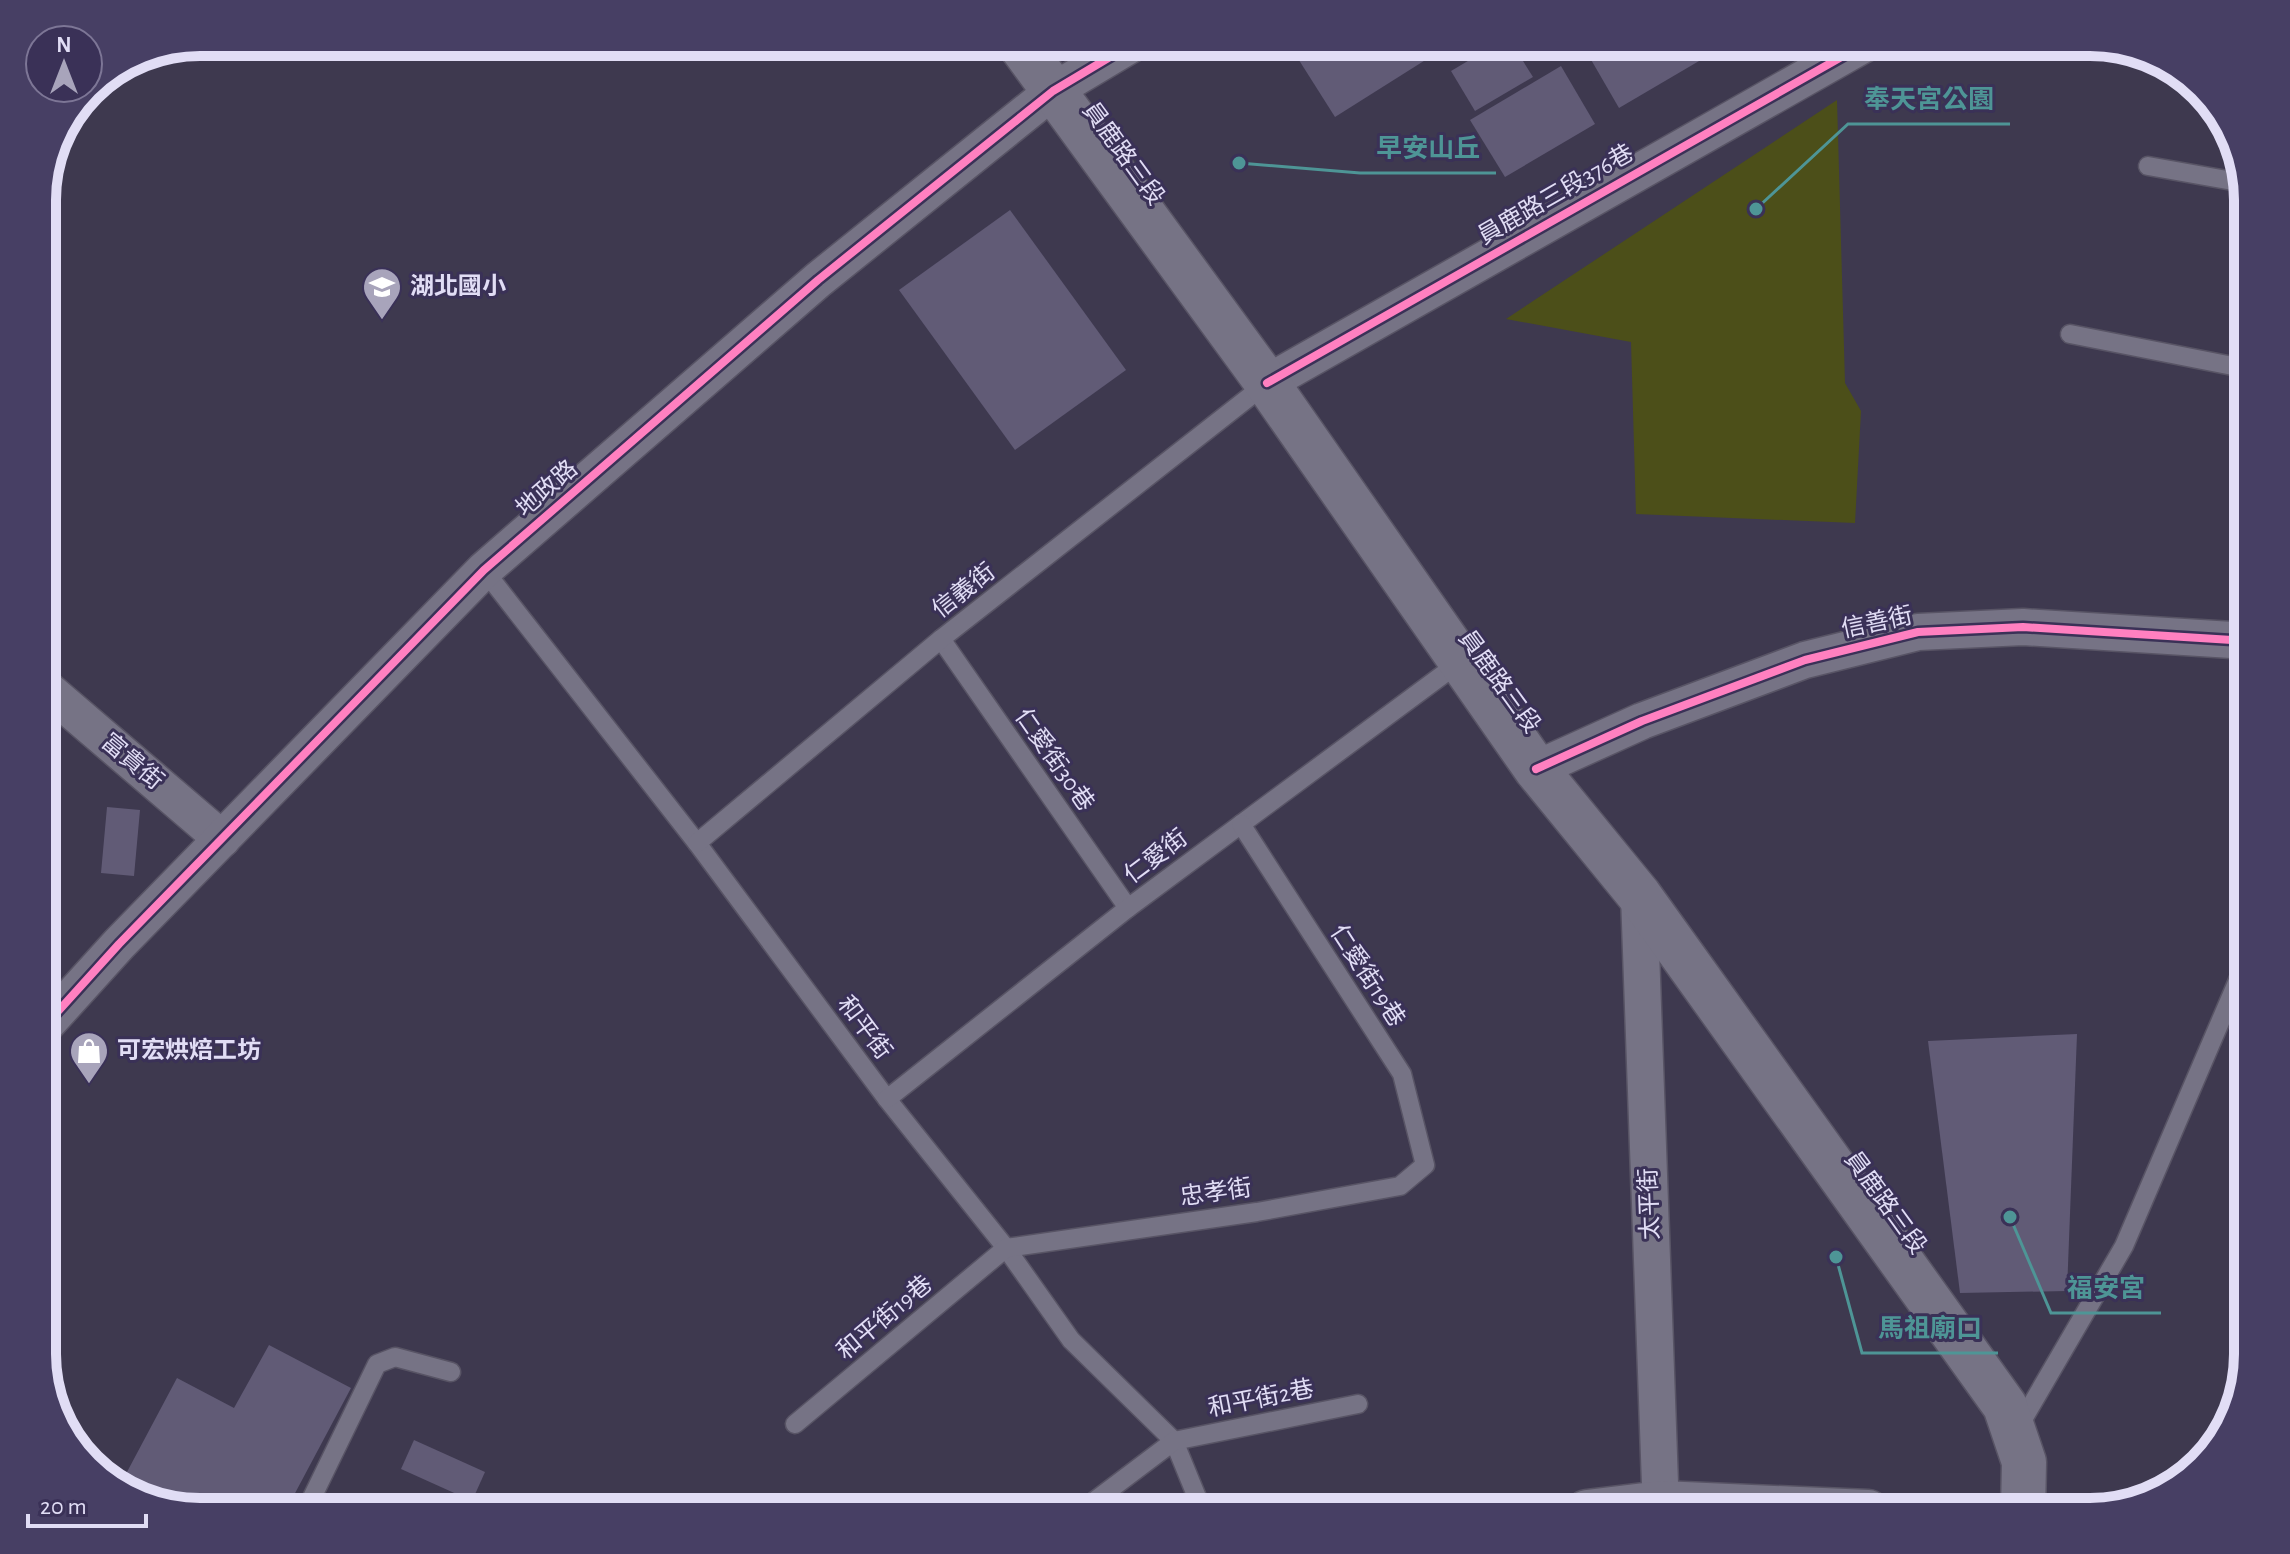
<svg xmlns="http://www.w3.org/2000/svg" width="2290" height="1554" font-family="'Alegreya Sans','Noto Sans TC',sans-serif">
<rect width="100%" height="100%" fill="#3e394f"/>
<path fill="#4c4f19" d="M1837 100 1845 383 1861 411 1855 523 1636 514 1631 342 1506 319Z"/>
<g fill="#615b76">
<path d="M1319 42H1416L1427 59 1335 117 1297 57Z"/>
<path d="M1500 42H1511L1533 77 1475 111 1451 71Z"/>
<path d="M1601 42H1704L1711 54 1619 108 1586 51Z"/>
<path d="M1561 66 1595 124 1505 177 1470 120Z"/>
<path d="M1010 210 1126 370 1015 450 899 290Z"/>
<path d="M107 807 140 810 134 876 101 873Z"/>
<path d="M2077 1034 2067 1291 1960 1293 1928 1041Z"/>
<path d="M269 1345 351 1388 285 1512H200L119 1487 177 1378 234 1408Z"/>
<path d="M414 1440 485 1472 472 1501 401 1469Z"/>
</g>
<g fill="none" stroke-linecap="round" stroke-linejoin="round">
<defs>
<g id="lane">
<path d="M2148 166 2244 183"/>
<path d="M2070 334 2248 369"/>
<path d="M484 570 697 843 887 1099 1006 1248 1071 1340 1174 1441 1203 1512"/>
<path d="M941 639 1128 908"/>
<path d="M697 843 941 639 1267 383"/>
<path d="M887 1099 1128 908 1460 662"/>
<path d="M795 1424 1006 1248 1257 1212 1400 1186 1425 1165 1402 1074 1241 824"/>
<path d="M2018 1428 2124 1246 2248 957"/>
<path d="M305 1512 377 1364 395 1357 451 1372"/>
<path d="M1080 1512 1174 1441 1358 1404"/>
</g>
<g id="street">
<path d="M1267 383 1866 43"/>
<path d="M42 685 222 839"/>
<path d="M1536 769 1642 721 1805 660 1918 632 2023 627 2248 641"/>
<path d="M1639 895 1661 1512"/>
<path d="M42 1029 119 944 484 570 818 280 1053 91 1135 42"/>
</g>
<g id="secondary">
<path d="M1018 42 1267 383 1536 769 1639 895 2005 1406 2024 1462 2023 1512"/>
<path d="M1587 1512 1661 1503 1868 1512"/>
</g>
</defs>
<use href="#lane" stroke="#585465" stroke-width="21"/>
<use href="#street" stroke="#585465" stroke-width="39"/>
<use href="#secondary" stroke="#585465" stroke-width="47"/>
<use href="#lane" stroke="#767385" stroke-width="18"/>
<use href="#street" stroke="#767385" stroke-width="36"/>
<use href="#secondary" stroke="#767385" stroke-width="44"/>
<defs>
<g id="cycleway">
<path d="M1267 383 1866 43"/>
<path d="M1536 769 1642 721 1805 660 1918 632 2023 627 2248 641"/>
<path d="M42 1029 119 944 484 570 818 280 1053 91 1135 42"/>
</g>
</defs>
<use href="#cycleway" stroke="#3a3157" stroke-width="13"/>
<use href="#cycleway" stroke="#ff80c0" stroke-width="8"/>
</g>
<defs>
<symbol id="school-pin" viewBox="-11 -11 22 30"><path d="M0 17L-7.5 6A9.5 9.5 0 1 1 7.5 6Z" fill="#a8a4bb" stroke="#3a3157"/><path d="M0-5L7-2L0 1L-7-2ZM-4 1L0 2.5L4 1V4Q0 6-4 4Z" fill="#fff"/></symbol>
<symbol id="shop-pin" viewBox="-11 -11 22 30"><path d="M0 17L-7.5 6A9.5 9.5 0 1 1 7.5 6Z" fill="#a8a4bb" stroke="#3a3157"/><path d="M-5-2.5h2.3a2.7 3.5 0 0 1 5.4 0H5L5.5 6h-11ZM-1.5-2.5h3a1.5 2.3 0 0 0-3 0Z" fill="#fff"/></symbol>
</defs>
<g fill-rule="evenodd">
<use href="#school-pin" x="360" y="265" width="44" height="60"/>
<use href="#shop-pin" x="67" y="1029" width="44" height="60"/>
</g>
<g text-anchor="middle" dominant-baseline="central" stroke-width="6" stroke-linejoin="round" paint-order="stroke">
<g font-size="24" fill="#e1ddf5" stroke="#3a3157">
<text transform="translate(1123 154) rotate(54)">員鹿路三段</text>
<text transform="translate(1556 195) rotate(-30)">員鹿路三段376巷</text>
<text transform="translate(547 489) rotate(-41)">地政路</text>
<text transform="translate(964 591) rotate(-38)">信義街</text>
<text transform="translate(1877 623) rotate(-12)">信善街</text>
<text transform="translate(1499 682) rotate(54)">員鹿路三段</text>
<text transform="translate(1054 760) rotate(55)">仁愛街30巷</text>
<text transform="translate(132 762) rotate(40)">富貴街</text>
<text transform="translate(1156 857) rotate(-37)">仁愛街</text>
<text transform="translate(1367 976) rotate(57)">仁愛街19巷</text>
<text transform="translate(864 1028) rotate(53)">和平街</text>
<text transform="translate(1216 1193) rotate(-8)">忠孝街</text>
<text transform="translate(1885 1203) rotate(54)">員鹿路三段</text>
<text transform="translate(1650 1204) rotate(-92)">太平街</text>
<text transform="translate(885 1318) rotate(-40)">和平街19巷</text>
<text transform="translate(1261 1399) rotate(-11)">和平街2巷</text>
</g>
<g font-size="24" font-weight="bold" fill="#e1ddf5" stroke="#3a3157" text-anchor="start">
<text x="410" y="287">湖北國小</text>
<text x="117" y="1051">可宏烘焙工坊</text>
</g>
</g>
<path d="M0 0H2290V1554H0ZM200 56H2090A144 144 0 0 1 2234 200V1354A144 144 0 0 1 2090 1498H200A144 144 0 0 1 56 1354V200A144 144 0 0 1 200 56Z" fill="#473f64" fill-rule="evenodd"/>
<path fill="none" stroke="#e1ddf5" stroke-width="10" d="M200 56H2090A144 144 0 0 1 2234 200V1354A144 144 0 0 1 2090 1498H200A144 144 0 0 1 56 1354V200A144 144 0 0 1 200 56Z"/>
<path fill="none" stroke="#4e9596" stroke-width="3" d="M1756 209L1848 124H2010M1239 163L1360 173H1496M2010 1217L2051 1313H2161M1836 1257L1862 1353H1998"/>
<g fill="#4e9596" stroke="#3a3157" stroke-width="3">
<circle cx="1756" cy="209" r="8"/>
<circle cx="1239" cy="163" r="8"/>
<circle cx="2010" cy="1217" r="8"/>
<circle cx="1836" cy="1257" r="8"/>
</g>
<g font-size="26" text-anchor="middle" font-weight="bold" fill="#4e9596" stroke="#3a3157" stroke-width="6" stroke-linejoin="round" paint-order="stroke">
<text x="1929" y="108">奉天宮公園</text>
<text x="1428" y="157">早安山丘</text>
<text x="2106" y="1297">福安宮</text>
<text x="1930" y="1337">馬祖廟口</text>
</g>
<g transform="translate(64 64)"><circle r="38" fill="#3a3157" stroke="#7d7696" stroke-width="2"/>
<path d="M0-6L14 30L0 20L-14 30Z" fill="#a8a4bb"/>
<text y="-12" font-size="22" font-weight="bold" text-anchor="middle" fill="#e1ddf5">N</text>
</g>
<path d="M28 1514v12h118v-12" fill="none" stroke="#e1ddf5" stroke-width="4"/>
<text x="40" y="1514" font-size="24" fill="#e1ddf5" stroke="#3a3157" stroke-width="6" paint-order="stroke">20 m</text>
</svg>
